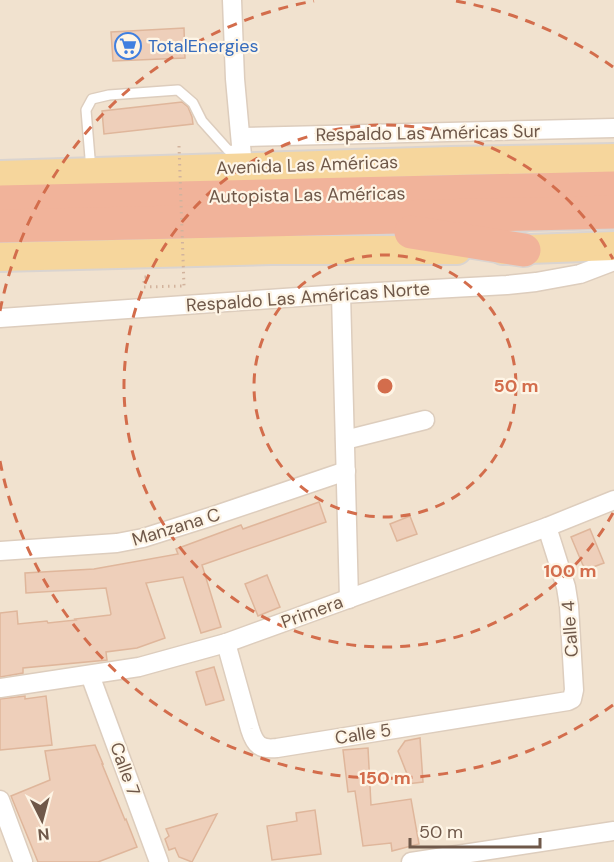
<svg xmlns="http://www.w3.org/2000/svg" width="614" height="862" font-family="'DM Sans',sans-serif">
<rect width="100%" height="100%" fill="#faf1e0"/>
<rect fill="#f1e2cf" x="0" y="0" width="614" height="862"/>
<g fill="#eecfba" stroke="#dfb69b" stroke-width="1.5">
<path d="M184 28 185 58 113 61 111 32Z"/>
<path d="M182 102 188 107 192 117 193 124 104 134 102 111Z"/>
<path d="M319 502 326 522 202 565 221 627 201 633 183 577 146 583 165 638 137 648 106 652 107 660 23 668V673L0 677V613L17 611 18 624 47 621 48 623 76 620 75 619 110 615 111 614 106 588 26 593 25 573 94 569 178 554 176 549 241 525 243 529Z"/>
<path d="M410 516 417 534 397 541 390 524Z"/>
<path d="M590 529 604 563 585 570 571 537Z"/>
<path d="M267 575 280 607 258 616 245 584Z"/>
<path d="M214 667 224 700 206 705 196 672Z"/>
<path d="M25 696V699L46 696 52 745 0 750V699Z"/>
<path d="M420 738 423 782 407 784V774L398 751 405 741Z"/>
<path d="M95 745 103 764H102L125 820 126 819 137 847 98 862H38L11 796 50 780 45 751Z"/>
<path d="M368 748 371 805 411 799 419 844 392 851 391 843 363 846 355 791 348 792 343 750Z"/>
<path d="M315 810 321 854 272 860 267 826 297 821 296 813Z"/>
<path d="M217 814 192 862 179 857 175 848 169 850 165 839 169 836 166 829Z"/>
</g>
<g fill="none" stroke-linecap="round" stroke-linejoin="round">
<defs>
<path id="lane" d="M91 170 86 110 92 99 109 95 178 90 193 103 202 121 228 150 242 151"/>
<g id="street">
<path d="M232 0 235 79 243 167"/>
<path d="M241 137 614 128"/>
<path d="M341 294 349 599"/>
<path d="M0 318 341 294 507 285 536 282 580 274 614 261"/>
<path d="M345 440 425 420"/>
<path d="M0 551 117 543 143 538 213 516 346 471"/>
<path d="M226 643 250 729C255 745 260 750 277 748L568 701 572 699 574 690 569 606 566 587 547 527"/>
<path d="M90 675 159 862"/>
<path d="M0 688 139 667 226 643 547 527 614 500"/>
<path d="M0 800 23 862"/>
<path d="M411 862 614 831"/>
</g>
<g id="primary">
<path d="M0 175 451 161 614 158"/>
<path d="M503 250 614 246"/>
<path d="M0 257 271 250H457"/>
</g>
<g id="highway">
<path d="M0 202 614 188"/>
<path d="M0 226 614 212"/>
<path d="M411 232 524 250"/>
</g>
</defs>
<use href="#lane" stroke="#ddcdbd" stroke-width="12"/>
<use href="#street" stroke="#ddcdbd" stroke-width="21"/>
<use href="#primary" stroke="#dad4d0" stroke-width="32"/>
<use href="#highway" stroke="#dad4d0" stroke-width="36"/>
<path stroke="#d2b39d" stroke-width="3" stroke-dasharray="1.5 4.5" stroke-linecap="butt" d="M146 277H144V287L182 286"/>
<use href="#lane" stroke="#fff" stroke-width="9"/>
<use href="#street" stroke="#fff" stroke-width="18"/>
<use href="#primary" stroke="#f6d69c" stroke-width="28"/>
<use href="#highway" stroke="#f1b39a" stroke-width="33"/>
<path stroke="#d2b39d" stroke-width="3" stroke-dasharray="1.5 4.5" stroke-linecap="butt" d="M179 146 184 286"/>
</g>
<g fill="none" stroke="#d36d4c" stroke-width="3" stroke-dasharray="10 8">
<circle cx="385" cy="386" r="131"/>
<path d="M613 513A261 261 0 1 1 613 259"/>
<path d="M613 705A392 392 0 0 1 0 461M0 311A392 392 0 0 1 314 1M456 1A392 392 0 0 1 613 67"/>
</g>
<defs>
<symbol id="supermarket-ring" viewBox="-11 -11 22 22"><circle r="9.5" fill="#fef5e6" stroke="#3f7fe0" stroke-width="1.5"/><path d="M-6-5.5h2.5l.6 2H6L4.5 2H-2.5L-4.4-4H-6ZM-1.5 3.2a1.3 1.3 0 1 0 .1 0ZM3 3.2a1.3 1.3 0 1 0 .1 0Z" fill="#3f7fe0"/></symbol>
</defs>
<g fill-rule="evenodd">
<use href="#supermarket-ring" x="113" y="31" width="30" height="30"/>
</g>
<g text-anchor="middle" dominant-baseline="central" stroke-width="4.5" stroke-linejoin="round" paint-order="stroke">
<g font-size="18" fill="#366cbe" stroke="#fef5e6" text-anchor="start">
<text x="148" y="46">TotalEnergies</text>
</g>
<g font-size="18" fill="#6f5849" stroke="#fef5e6">
<text transform="translate(428 133) rotate(-1)">Respaldo Las Américas Sur</text>
<text transform="translate(307 165) rotate(-2)">Avenida Las Américas</text>
<text transform="translate(307 195) rotate(-1)">Autopista Las Américas</text>
<text transform="translate(308 297) rotate(-4)">Respaldo Las Américas Norte</text>
<text transform="translate(176 527) rotate(-17)">Manzana C</text>
<text transform="translate(312 612) rotate(-20)">Primera</text>
<text transform="translate(570 629) rotate(-94)">Calle 4</text>
<text transform="translate(363 734) rotate(-9)">Calle 5</text>
<text transform="translate(125 769) rotate(70)">Calle 7</text>
</g>
</g>
<circle cx="385" cy="386" r="9" fill="#d36d4c" stroke="#fef5e6" stroke-width="3"/>
<g font-size="18" text-anchor="middle" font-weight="bold" fill="#d36d4c" stroke="#fef5e6" stroke-width="4.5" stroke-linejoin="round" paint-order="stroke">
<text x="516" y="392">50 m</text>
<text x="570" y="577">100 m</text>
<text x="385" y="784">150 m</text>
</g>
<g transform="translate(42 820) rotate(174)" stroke="#fef5e6" stroke-width="4.5" paint-order="stroke">
<path d="M0-4.5L10 22L0 15L-10 22Z" fill="#6f5849"/>
<text y="-9" font-size="16" font-weight="bold" text-anchor="middle" fill="#6f5849">N</text>
</g>
<path d="M410 838v9h130v-9" fill="none" stroke="#6f5849" stroke-width="3"/>
<text x="419" y="838" font-size="18" fill="#6f5849" stroke="#fef5e6" stroke-width="4.5" paint-order="stroke">50 m</text>
</svg>
